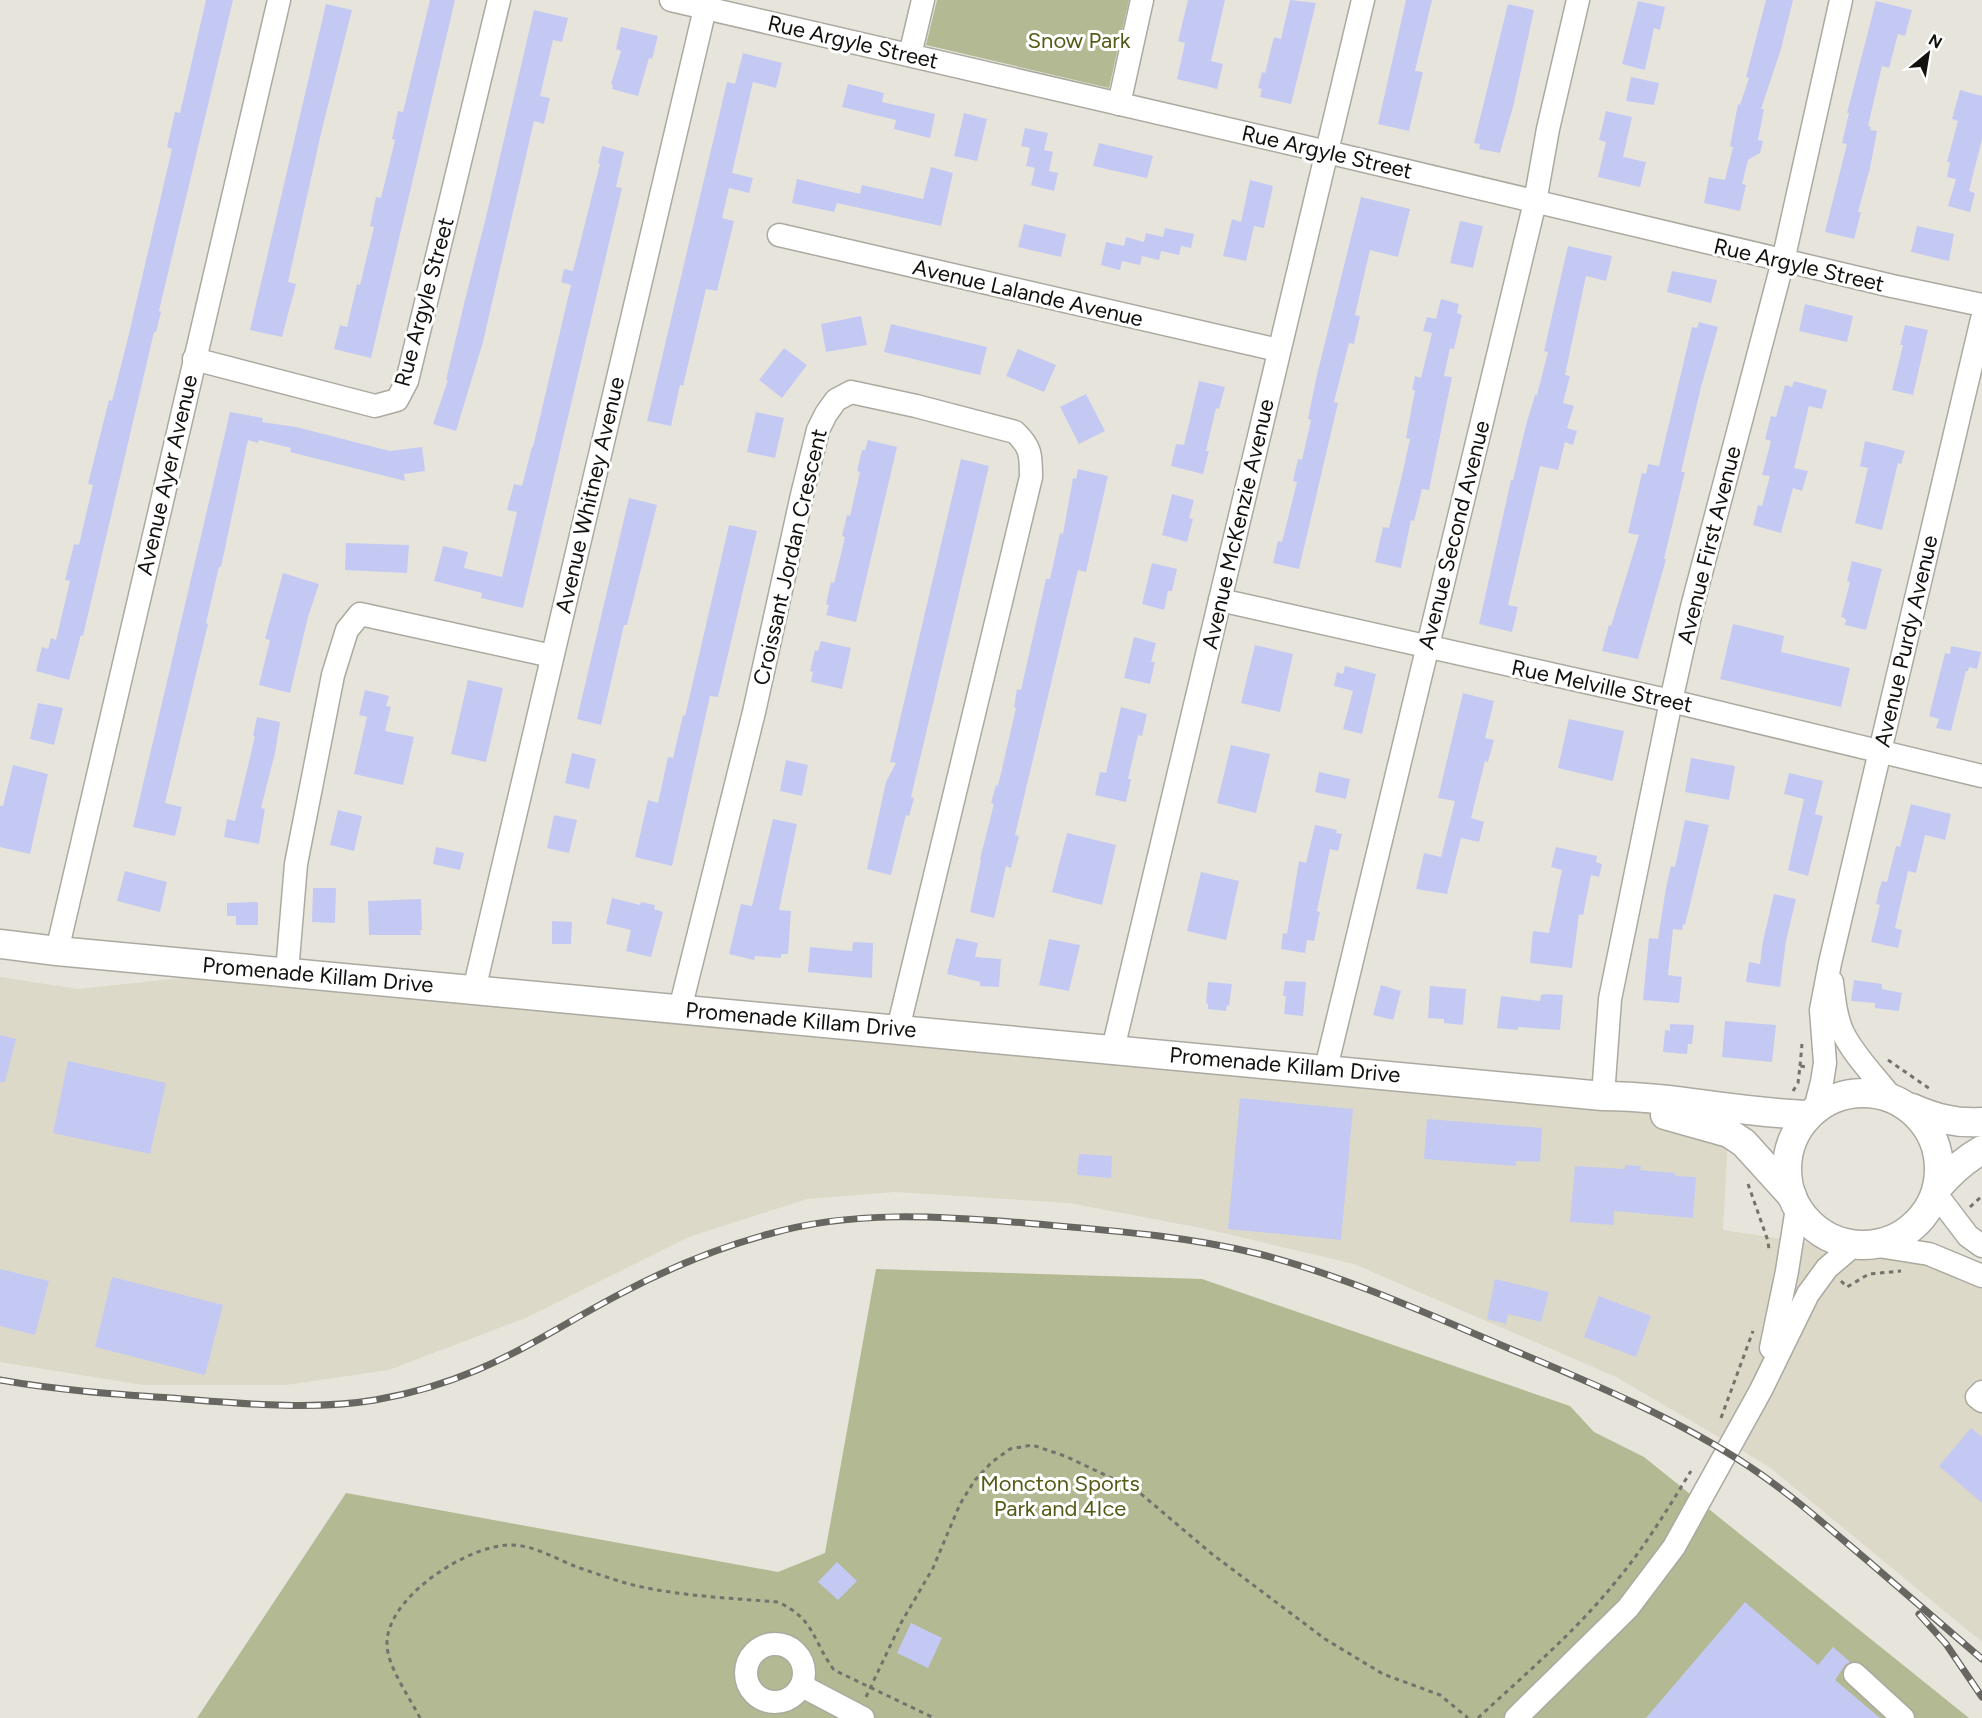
<svg xmlns="http://www.w3.org/2000/svg" width="1982" height="1718" font-family="Figtree,sans-serif">
<rect width="100%" height="100%" fill="#e7e5db"/>
<path fill="#ddd9c8" d="M274 968 1730 1103 1723 1230 1924 1260 1982 1274V1642L1768 1466 1616 1377 1354 1264 1206 1229 1069 1203 895 1192 807 1199 689 1237 528 1317 389 1370 286 1385H143L0 1362V977L78 989Z"/>
<g fill="#b3b992">
<path d="M937 0H1129L1109 88 926 45Z"/>
<path d="M876 1269 1202 1279 1570 1406 1594 1432 1644 1457 1969 1718H197L346 1493 778 1572 825 1553Z"/>
</g>
<g fill="#c4c9f3">
<path d="M206 0H233L159 311 161 312 156 332H154L83 636 81 635 69 680 36 671 42 647 48 649 51 638 56 640 70 581 65 580 74 544 79 545 93 485 88 484 109 400 112 401 127 342 172 149 167 147 175 112 180 113Z"/>
<path d="M430 0H455L371 358 334 349 340 325 347 327 357 284 360 285 374 227 370 226 376 197 381 198 395 140 392 139 398 111 403 112Z"/>
<path d="M1188 0H1225L1211 61 1223 64 1217 89 1177 79 1185 43 1178 41Z"/>
<path d="M1290 0 1316 3 1291 104 1260 97 1262 89 1258 88 1262 72 1265 73 1274 37 1281 39Z"/>
<path d="M1406 0H1432L1415 71 1423 72 1409 131 1378 124Z"/>
<path d="M1766 0H1793L1781 49 1761 109H1764L1758 140 1763 141 1760 153 1748 160 1742 184 1746 185 1740 211 1704 203 1709 177 1725 180 1733 147 1730 146 1738 104 1740 105 1749 78 1746 77Z"/>
<path d="M1638 1 1665 7 1660 30 1654 28 1645 70 1622 64Z"/>
<path d="M1876 1 1912 10 1905 36 1898 34 1889 68 1882 66 1868 126 1871 127 1870 130 1877 131 1870 168 1858 212H1861L1854 239 1825 232 1847 144 1842 143 1849 113H1847Z"/>
<path d="M326 4 352 10 322 129 288 282 296 284 282 337 250 330Z"/>
<path d="M1508 4 1534 10 1514 103 1500 153 1479 149 1480 144 1474 143Z"/>
<path d="M534 10 568 18 562 42 553 40 540 96 550 98 544 124 534 121 483 342 456 431 433 424 448 380H446L464 304 486 217Z"/>
<path d="M621 27 658 36 652 59 649 58 638 96 612 89 613 85 611 84 621 51 616 49Z"/>
<path d="M743 53 782 63 776 88 753 82 732 173 753 178 749 193 729 188 722 218 734 221 717 291 706 289 683 386 680 385 671 426 647 421 727 82 735 84Z"/>
<path d="M1631 77 1659 83 1654 105 1626 101Z"/>
<path d="M848 84 884 93 882 102 935 114 930 138 894 129 896 120 842 107Z"/>
<path d="M1960 90 1982 96V139L1969 191 1975 193 1970 212 1948 206 1956 179 1947 177 1950 162H1947L1958 121 1952 119Z"/>
<path d="M1606 111 1632 117 1623 157 1646 162 1640 187 1598 177 1606 142 1599 140Z"/>
<path d="M964 113 987 119 977 161 954 156Z"/>
<path d="M1025 128 1048 133 1044 150 1053 152 1049 171 1058 173 1054 191 1031 185 1035 168 1026 166 1030 148 1021 146Z"/>
<path d="M1099 143 1153 156 1147 178 1093 166Z"/>
<path d="M602 146 624 152 616 187 622 188 523 608 481 598 482 593 434 581 443 546 468 552 464 568 502 577 517 512 507 510 514 484 522 486 532 447H533L571 285 561 282 564 269 573 271 600 164 598 163Z"/>
<path d="M931 167 953 173 941 226 837 203 834 212 792 203 797 179 860 194 862 185 923 199Z"/>
<path d="M1250 180 1273 186 1264 228 1254 226 1246 261 1223 256 1232 219 1241 222Z"/>
<path d="M1361 197 1410 209 1398 257 1370 250 1355 315 1360 316 1354 344 1349 343 1334 402 1338 403 1299 569 1273 563 1278 541 1282 542 1297 482 1293 481 1298 459 1302 460 1311 420 1308 419 1316 379Z"/>
<path d="M1460 221 1483 226 1473 268 1450 263Z"/>
<path d="M1024 224 1066 234 1061 257 1018 247Z"/>
<path d="M1917 226 1954 234 1949 261 1911 252Z"/>
<path d="M1165 228 1194 234 1191 248 1181 246 1179 255 1161 251 1159 260 1142 256 1140 265 1122 261 1120 270 1101 265 1106 242 1124 246 1126 237 1144 242 1146 233 1163 237Z"/>
<path d="M1568 246 1612 256 1606 281 1586 276 1565 375 1570 376 1563 403 1574 406 1567 428 1577 431 1573 445 1565 442 1558 470 1540 466 1508 605 1518 607 1512 632 1479 624 1511 480H1513L1526 425 1535 395H1537L1548 352 1544 351Z"/>
<path d="M1672 271 1717 280 1711 303 1667 292Z"/>
<path d="M1441 299 1459 304 1457 313 1462 315 1454 349 1450 348 1444 376 1452 377 1429 490 1422 489 1414 521 1411 520 1401 568 1375 562 1383 527 1389 528 1403 471 1410 439 1406 438 1415 390H1412L1415 376 1421 378 1432 333 1423 331 1427 317 1436 319Z"/>
<path d="M1805 304 1853 316 1847 342 1799 331Z"/>
<path d="M861 316 867 345 826 352 821 324Z"/>
<path d="M1699 322 1718 327 1701 387 1681 472H1685L1664 559H1666L1638 659 1602 651 1609 625 1611 626 1639 535 1628 533 1642 473 1646 474 1648 464 1659 466 1692 327 1697 328Z"/>
<path d="M891 324 987 347 980 375 884 352Z"/>
<path d="M1905 325 1928 330 1913 395 1892 390 1903 345H1900Z"/>
<path d="M784 348 807 365 782 398 759 380Z"/>
<path d="M1018 349 1056 365 1044 392 1006 376Z"/>
<path d="M1199 381 1225 387 1219 409 1216 408 1206 451H1209L1203 474 1171 466 1176 444 1184 445Z"/>
<path d="M1794 381 1827 390 1822 409 1809 406 1794 468 1808 471 1802 491 1793 488 1781 533 1753 525 1758 505 1762 506 1770 476 1762 475 1771 441 1765 439 1771 416 1776 417 1785 385 1792 387Z"/>
<path d="M1086 394 1105 431 1079 444 1060 407Z"/>
<path d="M230 412 263 418 262 422 296 427 390 451 422 447 425 471 404 474 405 481 290 452 291 448 259 440 258 443 248 440 221 567H219L206 623 208 624 165 803 182 807 175 836 133 827Z"/>
<path d="M756 412 784 418 775 458 747 452Z"/>
<path d="M868 440 897 447 856 622 826 615 829 605 826 604 831 582 834 583 845 537 842 536 847 515 850 516 860 472 857 471 862 450H865Z"/>
<path d="M1865 441 1905 451 1901 464 1898 463 1882 530 1855 523 1868 468 1860 466Z"/>
<path d="M961 459 989 466 911 797 914 798 909 816 906 815 891 875 867 869 886 782 896 763 890 762Z"/>
<path d="M1078 469 1108 476 1086 572 1078 570 1015 835 1019 836 1011 868 1006 866 994 918 970 912 981 860 980 859 994 804 991 803 996 785 998 786 1016 708 1014 707 1017 689 1021 690 1046 579H1050L1060 533 1063 534 1073 478 1076 479Z"/>
<path d="M1172 494 1194 500 1189 518 1193 519 1187 542 1162 535Z"/>
<path d="M629 498 657 505 627 625H624L601 725 577 719Z"/>
<path d="M729 525 757 531 718 697 710 696 672 866 635 857 648 800 658 803 668 757 673 758 683 715 685 716Z"/>
<path d="M346 543 409 545 407 573 345 570Z"/>
<path d="M1852 561 1882 569 1866 630 1845 625 1846 619 1841 617 1850 582 1847 581Z"/>
<path d="M1152 563 1177 569 1172 591H1168L1164 610 1142 604Z"/>
<path d="M283 573 319 584 308 617 290 693 259 685 270 640 265 639Z"/>
<path d="M1733 624 1784 636 1781 652 1850 668 1841 707 1720 679Z"/>
<path d="M1134 637 1156 643 1151 662H1155L1150 684 1124 678Z"/>
<path d="M821 641 851 648 842 689 811 682 813 672 810 671 815 650 818 651Z"/>
<path d="M1255 645 1293 654 1280 712 1241 703Z"/>
<path d="M1951 646 1981 652 1977 669 1969 667 1968 671H1966L1951 731 1936 728 1939 719 1929 716 1945 653 1950 654Z"/>
<path d="M1345 666 1376 674 1362 734 1343 729 1353 691 1334 686 1337 672 1343 674Z"/>
<path d="M468 680 503 688 486 762 451 754Z"/>
<path d="M365 690 389 696 386 706 391 707 385 731 414 737 403 785 354 774 367 717 359 715Z"/>
<path d="M1463 693 1494 701 1485 738 1494 740 1488 762 1485 761 1471 818 1484 822 1479 842 1461 838 1447 894 1416 889 1424 853 1441 857 1455 801 1438 798Z"/>
<path d="M38 703 63 708 54 745 30 739Z"/>
<path d="M1121 707 1147 714 1142 736 1138 735 1128 779H1131L1126 802 1095 795 1100 772 1106 773Z"/>
<path d="M257 717 280 722 275 753 261 808 265 809 259 844 224 837 227 819 235 821 255 736H253Z"/>
<path d="M1569 719 1624 731 1613 781 1558 768Z"/>
<path d="M1231 745 1270 754 1256 813 1217 803Z"/>
<path d="M572 753 596 759 589 789 565 783Z"/>
<path d="M1691 758 1735 766 1729 800 1685 792Z"/>
<path d="M786 760 808 765 802 796 780 791Z"/>
<path d="M13 765 48 774 30 854 0 847V806H3Z"/>
<path d="M1319 772 1350 779 1346 799 1315 792Z"/>
<path d="M1789 773 1823 781 1815 814 1823 816 1808 876 1788 870 1804 799 1784 794Z"/>
<path d="M1911 804 1951 814 1945 840 1925 835 1916 873 1908 871 1895 928 1902 930 1898 948 1871 942 1880 905 1876 904 1879 890 1882 881 1887 882 1896 846 1900 847Z"/>
<path d="M338 810 362 816 354 851 330 845Z"/>
<path d="M554 815 577 820 569 853 547 848Z"/>
<path d="M773 819 797 824 779 910 791 911 788 954H781V958L755 956 754 960 729 954 741 904 752 906Z"/>
<path d="M1685 820 1709 825 1685 925 1683 924 1682 930 1673 929 1668 975 1682 977 1679 1003 1643 1000 1649 938 1658 939 1666 888 1671 866 1675 867Z"/>
<path d="M1315 825 1337 830 1336 833 1342 834 1338 851 1330 849 1317 911 1320 912 1314 941 1307 940 1305 953 1281 949 1283 933 1287 934 1299 861 1306 863Z"/>
<path d="M1067 833 1116 845 1102 905 1052 892Z"/>
<path d="M436 847 464 853 460 870 433 864Z"/>
<path d="M1556 847 1597 856 1596 862 1602 864 1599 877 1591 875 1583 915 1579 914 1572 968 1530 963 1533 931 1549 933 1562 870 1551 867Z"/>
<path d="M125 871 167 882 160 912 117 901Z"/>
<path d="M1201 872 1239 881 1226 940 1187 931Z"/>
<path d="M313 888H336L335 923 312 922Z"/>
<path d="M1774 894 1796 899 1786 941 1780 987 1746 982 1749 962 1760 964 1763 941Z"/>
<path d="M612 898 640 905 641 902 655 905 654 909 663 912 651 957 626 951 631 930 606 924Z"/>
<path d="M421 899 422 930H420L421 935H369L368 901Z"/>
<path d="M258 902V925H236V916H227V903Z"/>
<path d="M552 921 572 922 571 944H552Z"/>
<path d="M956 938 978 943 975 957 1001 959 999 987 980 986V982L947 974Z"/>
<path d="M1049 939 1080 945 1069 991 1039 985Z"/>
<path d="M853 942 873 943 872 978 808 972 810 947 852 951Z"/>
<path d="M1854 980 1882 984V989L1902 993 1899 1011 1875 1008V1003L1851 1001Z"/>
<path d="M1285 981 1306 982 1303 1016 1284 1014 1286 996H1283Z"/>
<path d="M1208 982 1232 984 1229 1006 1227 1005 1226 1011 1208 1009V1004L1206 1003Z"/>
<path d="M1381 985 1401 991 1393 1020 1373 1015Z"/>
<path d="M1430 986 1466 989 1463 1025 1444 1023V1019L1428 1018Z"/>
<path d="M1545 994 1563 995 1560 1030 1518 1027V1030L1497 1028 1501 996 1540 1001 1541 995Z"/>
<path d="M1725 1021 1776 1025 1772 1062 1722 1057Z"/>
<path d="M1670 1024 1694 1025 1692 1044H1688L1687 1054 1663 1052 1665 1030 1670 1031Z"/>
<path d="M0 1035 16 1039 5 1082H0Z"/>
<path d="M68 1061 166 1083 150 1154 53 1133Z"/>
<path d="M1240 1098 1353 1109 1341 1240 1228 1229Z"/>
<path d="M1427 1119 1542 1128 1540 1162 1516 1161V1166L1424 1159Z"/>
<path d="M1079 1154 1112 1156 1111 1178 1077 1175Z"/>
<path d="M1625 1165 1641 1166 1640 1170 1675 1173V1176L1696 1177 1693 1218 1614 1211V1225L1570 1222 1575 1166 1625 1169Z"/>
<path d="M0 1269 49 1281 35 1335 0 1326Z"/>
<path d="M112 1277 223 1305 205 1375 95 1347Z"/>
<path d="M1495 1279 1549 1292 1541 1322 1508 1314 1506 1324 1487 1319Z"/>
<path d="M1599 1296 1651 1316 1636 1357 1584 1337Z"/>
<path d="M1971 1428 1982 1437V1503L1939 1466Z"/>
<path d="M837 1562 857 1581 838 1600 818 1582Z"/>
<path d="M1745 1602 1818 1665 1833 1647 1850 1662 1845 1665 1835 1680 1880 1718H1646Z"/>
<path d="M911 1623 942 1638 928 1668 897 1653Z"/>
</g>
<g fill="none" stroke-linecap="round" stroke-linejoin="round">
<defs>
<g id="minor">
<path d="M671 0 1327 152 1892 286 1982 305"/>
<path d="M910 55 923 0"/>
<path d="M1119 104 1142 0"/>
<path d="M779 235 1278 350"/>
<path d="M194 359 375 406 397 400 407 381 499 0"/>
<path d="M1220 600 1671 701 1982 776"/>
<path d="M57 951 279 0"/>
<path d="M287 972 296 864 333 675 347 630 360 614 552 656"/>
<path d="M1832 982C1834 999 1836 1018 1843 1033 1855 1057 1875 1076 1891 1097"/>
<path d="M474 990 707 0"/>
<path d="M680 1009 754 712 802 495 818 430 826 414 836 400 851 392 916 406 1015 432C1031 447 1031 455 1031 477L898 1029"/>
<path d="M1113 1049 1363 0"/>
<path d="M1326 1068 1535 202 1548 129 1578 0"/>
<path d="M1603 1096 1610 999 1671 701 1692 607 1783 261 1841 0"/>
<path d="M1815 1109 1822 1082 1825 1063 1821 1010 1830 963 1982 319"/>
<path d="M1936 1194 1968 1236 1982 1246"/>
<path d="M1872 1245 1929 1254 1982 1276"/>
<path d="M1771 1348 1787 1271 1797 1208"/>
<path d="M1982 1392 1977 1397 1982 1401"/>
<circle cx="775" cy="1673" r="29"/>
<path d="M1855 1674 1903 1718"/>
<path d="M802 1686 863 1718"/>
<path d="M1516 1718 1628 1608 1674 1547 1761 1390 1808 1294 1827 1268 1854 1245"/>
</g>
<g id="major">
<path d="M0 944 57 951 1603 1096C1672 1096 1740 1113 1809 1115"/>
<circle cx="1863" cy="1169" r="76"/>
<path d="M1912 1108C1935 1118 1956 1124 1982 1122"/>
<path d="M1665 1115 1729 1133 1744 1143 1792 1196"/>
<path d="M1938 1187C1951 1172 1964 1160 1982 1150"/>
</g>
</defs>
<use href="#minor" stroke="#aba9a0" stroke-width="25"/>
<use href="#major" stroke="#aba9a0" stroke-width="31"/>
<g stroke="#74726c" stroke-width="3" stroke-dasharray="4.5 4.5" stroke-linecap="butt">
<path d="M1888 1060 1930 1089"/>
<path d="M1800 1066 1802 1044"/>
<path d="M1793 1091 1798 1083 1800 1066 1806 1067"/>
<path d="M1748 1184 1768 1241 1769 1250"/>
<path d="M1970 1207 1982 1196"/>
<path d="M1841 1281 1847 1287 1869 1274 1901 1271"/>
<path d="M1721 1418 1753 1331"/>
<path d="M866 1697 901 1623 933 1568 960 1504 975 1480 992 1462 1010 1449 1032 1445 1065 1456 1120 1482 1140 1493 1212 1554 1325 1639 1383 1674 1440 1695 1468 1718"/>
<path d="M420 1718C410 1698 387 1666 387 1644 386 1598 466 1546 509 1545 532 1544 556 1559 577 1567 594 1573 612 1579 629 1584 677 1596 729 1598 778 1602 815 1619 812 1640 834 1670L934 1718"/>
<path d="M1478 1718C1524 1675 1573 1634 1613 1585 1643 1550 1667 1510 1691 1471"/>
</g>
<use href="#minor" stroke="#fff" stroke-width="22"/>
<use href="#major" stroke="#fff" stroke-width="28"/>
<defs>
<g id="rail">
<path d="M0 1380C56 1390 114 1394 171 1398 236 1403 310 1411 375 1400 410 1394 444 1384 477 1370 527 1349 572 1319 620 1294 667 1269 717 1248 769 1234 852 1210 939 1216 1025 1223 1103 1230 1182 1235 1259 1254 1349 1277 1434 1317 1520 1353 1599 1386 1679 1420 1750 1467 1792 1495 1830 1529 1868 1561 1906 1594 1944 1626 1982 1659"/>
<path d="M1919 1614 1946 1644 1982 1697"/>
</g>
</defs>
<use href="#rail" stroke="#676660" stroke-width="7"/>
<use href="#rail" stroke="#fff" stroke-width="4.5" stroke-dasharray="14" stroke-linecap="butt"/>
</g>
<g text-anchor="middle" dominant-baseline="central" stroke-width="6" stroke-linejoin="round" paint-order="stroke">
<g font-size="22" fill="#555b17" stroke="#fff">
<text x="1079" y="40">Snow Park</text>
<text x="1060" y="1483">Moncton Sports<tspan x="1060" dy="25">Park and 4Ice</tspan></text>
</g>
<g font-size="22" fill="#12110e" stroke="#fff">
<text transform="translate(853 42) rotate(13)">Rue Argyle Street</text>
<text transform="translate(1327 152) rotate(13)">Rue Argyle Street</text>
<text transform="translate(1799 265) rotate(13)">Rue Argyle Street</text>
<text transform="translate(1028 293) rotate(13)">Avenue Lalande Avenue</text>
<text transform="translate(424 302) rotate(-75)">Rue Argyle Street</text>
<text transform="translate(167 475) rotate(-77)">Avenue Ayer Avenue</text>
<text transform="translate(590 495) rotate(-77)">Avenue Whitney Avenue</text>
<text transform="translate(1238 524) rotate(-77)">Avenue McKenzie Avenue</text>
<text transform="translate(1454 535) rotate(-76)">Avenue Second Avenue</text>
<text transform="translate(1709 545) rotate(-76)">Avenue First Avenue</text>
<text transform="translate(790 557) rotate(-77)">Croissant Jordan Crescent</text>
<text transform="translate(1906 641) rotate(-77)">Avenue Purdy Avenue</text>
<text transform="translate(1602 686) rotate(12)">Rue Melville Street</text>
<text transform="translate(318 975) rotate(5)">Promenade Killam Drive</text>
<text transform="translate(801 1020) rotate(5)">Promenade Killam Drive</text>
<text transform="translate(1285 1065) rotate(5)">Promenade Killam Drive</text>
</g>
</g>
<g transform="translate(1928 54) rotate(30)" stroke="#ffffff" stroke-width="4.5" paint-order="stroke">
<path d="M0-4.5L10 22L0 15L-10 22Z" fill="#12110e"/>
<text y="-9" font-size="16" font-weight="bold" text-anchor="middle" fill="#12110e">N</text>
</g>
</svg>
